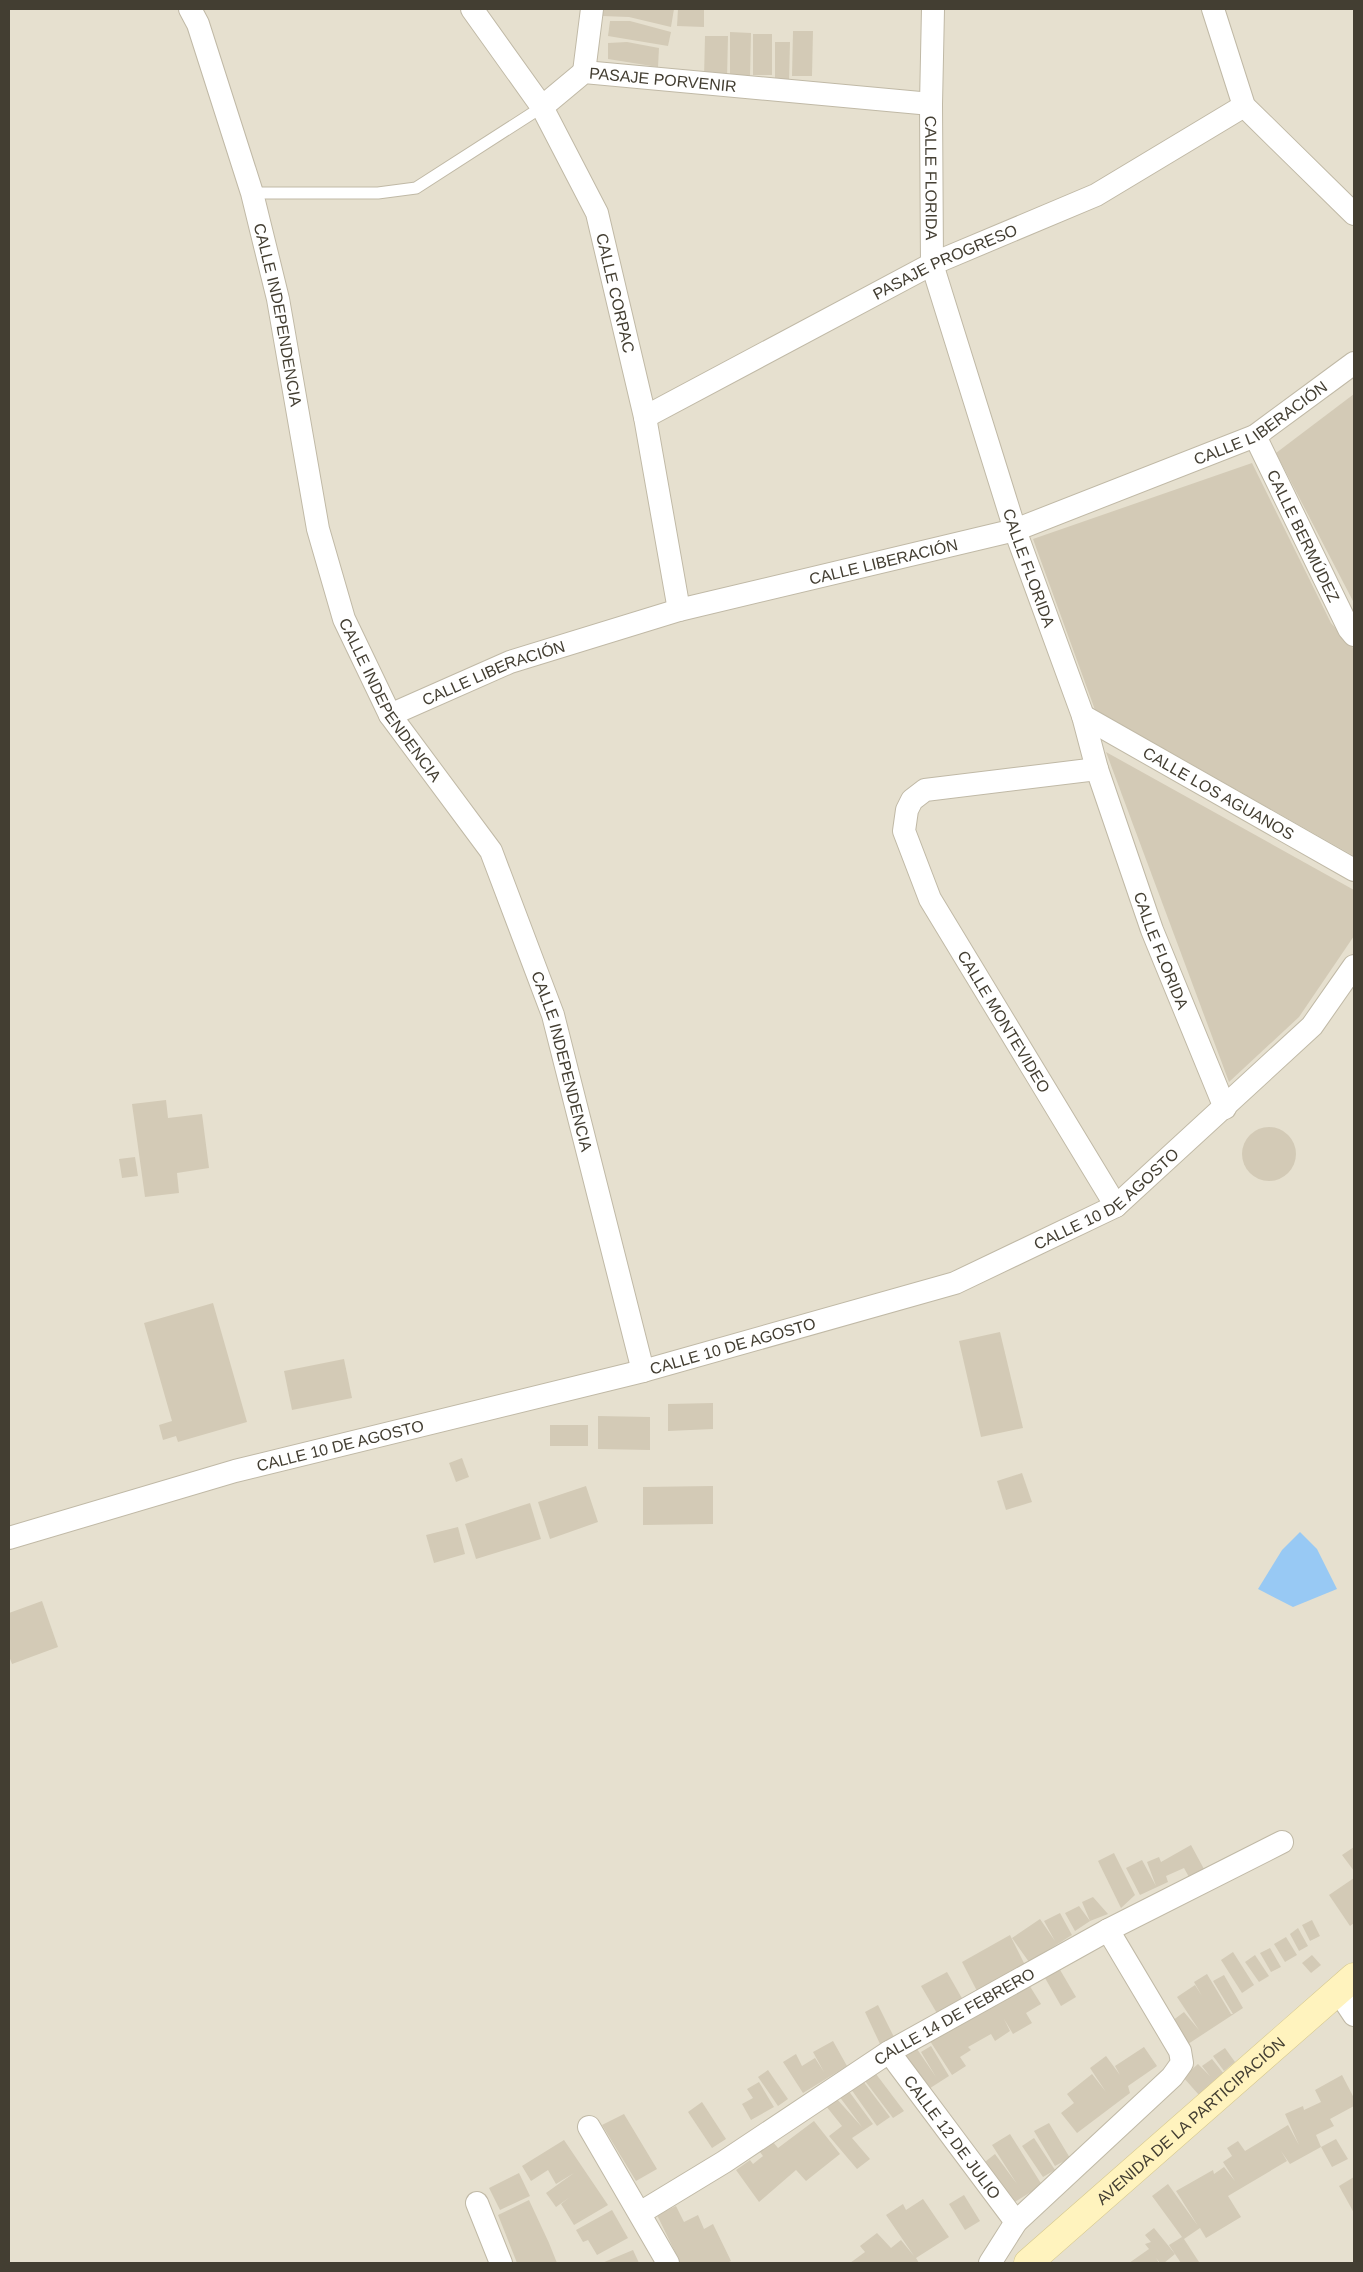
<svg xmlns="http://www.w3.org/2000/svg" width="1363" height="2272" font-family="Arial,sans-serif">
<rect width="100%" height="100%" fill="#f2eee1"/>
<rect fill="#e6e0cf" x="9" y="9" width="1345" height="2254"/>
<path fill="#98c9f4" d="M1300 1532 1317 1549 1337 1589 1293 1607 1258 1589 1282 1550Z"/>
<g fill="#d3cab6">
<path d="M604 9H674L671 27 629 17 602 16Z"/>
<path d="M678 9H704V27L677 26Z"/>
<path d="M610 21H630L671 32 668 46 608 36Z"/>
<path d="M793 31H813L812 76H792Z"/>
<path d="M730 32 751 33 750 78H730Z"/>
<rect x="753" y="34" width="19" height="41"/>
<path d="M705 36H728L727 79 704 78Z"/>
<path d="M627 42 659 48 658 67 608 59V43Z"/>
<path d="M775 42H790L789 82H775Z"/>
<path d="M1354 394V603L1276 453Z"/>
<path d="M1252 463 1331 623 1354 649V856L1095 710 1033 539Z"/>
<path d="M1106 752 1354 890V936L1299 1017 1229 1082Z"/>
<path d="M166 1100 168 1118 202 1114 209 1168 177 1173 179 1193 145 1197 132 1104Z"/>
<circle cx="1269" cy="1154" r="27"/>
<path d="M135 1157 138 1176 122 1178 119 1159Z"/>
<path d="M213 1303 247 1422 178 1442 176 1436 163 1440 159 1425 172 1421 144 1323Z"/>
<path d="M1000 1332 1023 1428 981 1437 959 1341Z"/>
<path d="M344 1359 352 1398 292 1410 284 1371Z"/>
<path d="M713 1403V1429L668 1431V1404Z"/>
<path d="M598 1416 650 1417V1450L598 1449Z"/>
<rect x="550" y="1425" width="38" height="21"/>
<path d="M462 1458 469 1477 456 1482 449 1463Z"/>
<path d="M1022 1473 1032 1502 1006 1510 997 1481Z"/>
<path d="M586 1486 598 1522 550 1539 538 1502Z"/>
<path d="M713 1486V1524L643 1525V1487Z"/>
<path d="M530 1503 541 1539 476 1559 465 1524Z"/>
<path d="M458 1527 465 1554 434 1563 426 1535Z"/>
<path d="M42 1601 58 1647 12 1664 9 1656V1613Z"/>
<path d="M1191 1845 1204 1869 1189 1877 1184 1868 1166 1876 1168 1882 1140 1895 1126 1868 1142 1860 1156 1886 1147 1862 1159 1857 1161 1862Z"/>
<path d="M1354 1847V1871L1342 1855Z"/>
<path d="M1114 1853 1135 1895 1121 1908 1098 1861Z"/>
<path d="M1354 1878V1923L1350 1926 1329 1895Z"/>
<path d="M1093 1897 1108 1914 1090 1921 1075 1931 1065 1913 1079 1906 1090 1921 1082 1902Z"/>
<path d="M1060 1913 1072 1935 1029 1962 1012 1938 1040 1919 1055 1941 1044 1921Z"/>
<path d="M1312 1920 1320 1936 1310 1941 1302 1925Z"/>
<path d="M1298 1928 1308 1946 1299 1951 1290 1934Z"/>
<path d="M1010 1935 1025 1965 977 1991 962 1962Z"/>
<path d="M1286 1937 1297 1955 1285 1962 1274 1944Z"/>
<path d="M1270 1948 1281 1967 1271 1972 1260 1953Z"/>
<path d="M1233 1952 1254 1985 1242 1993 1221 1960Z"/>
<path d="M1255 1955 1269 1976 1259 1982 1245 1962Z"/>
<path d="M1312 1955 1321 1965 1311 1973 1302 1963Z"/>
<path d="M1056 1963 1076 1997 1061 2006 1041 1971Z"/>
<path d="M947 1972 963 2000 938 2015 921 1986Z"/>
<path d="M1207 1974 1231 2014H1233L1213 1981 1224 1975 1243 2008 1185 2046 1168 2024 1184 2012 1199 2030 1177 1997 1195 1985 1202 1996 1194 1982Z"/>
<path d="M1026 1980 1041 2004 1026 2013 1032 2023 1013 2034 1004 2019 1010 2031 995 2041 991 2034 968 2047 971 2050 960 2057 966 2066 952 2075 930 2041Z"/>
<path d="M878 2005 895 2039 881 2046 865 2012Z"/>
<path d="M833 2041 847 2066 803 2093 783 2062 796 2054 802 2066 815 2058 824 2072 813 2052Z"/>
<path d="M931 2046 949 2076 924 2092 902 2059 917 2049 936 2077 921 2052Z"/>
<path d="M1144 2047 1157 2066 1128 2086 1130 2093 1077 2133 1061 2113 1074 2103 1067 2094 1092 2074 1106 2092 1090 2068 1106 2056 1120 2075 1115 2066Z"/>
<path d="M1225 2048 1235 2062 1224 2071 1213 2056Z"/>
<path d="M1212 2059 1224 2074 1199 2095 1183 2077 1198 2064 1210 2076 1202 2066Z"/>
<path d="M768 2070 788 2099 778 2106 758 2077Z"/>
<path d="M876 2074 904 2111 893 2118 865 2081Z"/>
<path d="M1342 2075 1354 2098V2106L1330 2119 1334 2126 1316 2135 1321 2147 1336 2139 1348 2159 1332 2167 1321 2147 1290 2164 1281 2151 1287 2161 1228 2196 1241 2217 1206 2238 1200 2228 1184 2239 1199 2262 1181 2263 1169 2245 1182 2237 1152 2196 1168 2184 1198 2226 1176 2191 1213 2170 1214 2174 1224 2167 1235 2181 1223 2162 1232 2156 1227 2148 1238 2141 1245 2151 1288 2125 1299 2145 1285 2114 1303 2106 1304 2110 1321 2102 1315 2090Z"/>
<path d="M863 2081 890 2117 877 2126 851 2089Z"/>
<path d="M759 2082 774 2107 751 2120 742 2104 753 2098 747 2089Z"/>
<path d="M848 2090 873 2124 852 2138 870 2159 857 2169 829 2136 842 2126 826 2106 836 2098 862 2127 839 2096Z"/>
<path d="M702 2102 726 2139 712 2148 688 2112Z"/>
<path d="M624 2114 657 2169 636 2181 602 2125Z"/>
<path d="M814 2121 840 2154 806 2181 796 2170 759 2202 736 2170 750 2160 753 2164 763 2156 768 2163 760 2152 773 2142 778 2148Z"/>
<path d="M1049 2123 1070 2158 1055 2166 1034 2131Z"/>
<path d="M1010 2134 1042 2185 1010 2205 981 2165 995 2154 1017 2184 992 2145Z"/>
<path d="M1034 2138 1055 2170 1043 2177 1022 2146Z"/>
<path d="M564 2140 608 2205 574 2225 561 2204 570 2197 556 2207 546 2193 574 2173 556 2184 548 2170 531 2181 522 2166Z"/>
<path d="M519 2173 530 2196 500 2210 489 2188Z"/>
<path d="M1354 2177V2213L1339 2186Z"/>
<path d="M964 2195 980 2221 965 2230 949 2204Z"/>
<path d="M923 2199 949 2237 916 2258 919 2263H850L865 2252 860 2246 877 2233 891 2248 901 2240 914 2256 886 2215 903 2204 906 2210Z"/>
<path d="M529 2200 549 2243 557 2263H517L498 2215Z"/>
<path d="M676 2206 684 2222 698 2215 704 2229 713 2224 731 2261 727 2263H678L676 2259 678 2258 657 2215Z"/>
<path d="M612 2210 628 2238 597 2255 588 2240 583 2242 576 2230Z"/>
<path d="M1154 2228 1175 2254 1164 2263H1160L1156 2258 1159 2263H1129L1149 2249 1145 2244 1151 2242 1145 2235Z"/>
<path d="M633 2250 639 2263H602Z"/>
</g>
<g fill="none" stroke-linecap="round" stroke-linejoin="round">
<defs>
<path id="lane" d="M252 193H378L416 188 542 107"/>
<g id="street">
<path id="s1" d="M190 9 198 24 252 193 278 299 318 529 344 619 390 715 491 851 553 1015 643 1371"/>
<path id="s2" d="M472 9 542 107 597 213 645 417 679 610"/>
<path id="s3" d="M933 9 931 104 932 264 1015 530 1083 716 1097 769 1152 930 1225 1108"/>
<path d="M1213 9 1244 106 1354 214"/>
<path d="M584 72 592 9"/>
<path id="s4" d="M542 107 584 72 931 104"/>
<path id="s5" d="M645 417 932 264 1096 195 1244 106"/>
<path id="s6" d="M1255 436 1349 629 1354 635"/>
<path id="s7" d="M390 715 510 662 679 610 1015 530 1255 436 1354 363"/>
<path id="s8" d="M1083 716 1354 870"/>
<path id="s9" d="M1097 769 925 790 912 800 907 810 904 831 930 899 1116 1206"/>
<path id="s10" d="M9 1538 235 1471 643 1371 955 1283 1116 1206 1312 1026 1354 966"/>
<path d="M1338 1991 1354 2015"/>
<path id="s11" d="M889 2052 1016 2222"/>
<path d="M589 2127 668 2263"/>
<path d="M477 2203 501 2263"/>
<path id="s12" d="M640 2213 724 2162 889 2052 1108 1930 1282 1842"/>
<path d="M990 2263 1016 2222 1172 2077 1182 2063 1180 2051 1108 1930"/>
</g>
<g id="secondary">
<path id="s13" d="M1028 2263 1354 1977"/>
</g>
</defs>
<use href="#lane" stroke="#c0b9a6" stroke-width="13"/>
<use href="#street" stroke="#c0b9a6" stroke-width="24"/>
<use href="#secondary" stroke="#d5c78d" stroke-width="29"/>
<use href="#lane" stroke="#fff" stroke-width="11"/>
<use href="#street" stroke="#fff" stroke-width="22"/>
<use href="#secondary" stroke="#fff3be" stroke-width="28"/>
</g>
<g text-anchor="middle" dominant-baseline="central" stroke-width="5" stroke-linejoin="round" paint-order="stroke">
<g font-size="16" fill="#433e32" stroke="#fff">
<text stroke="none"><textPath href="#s4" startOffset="134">PASAJE PORVENIR</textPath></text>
<text stroke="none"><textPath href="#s3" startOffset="169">CALLE FLORIDA</textPath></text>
<text stroke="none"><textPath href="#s5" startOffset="338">PASAJE PROGRESO</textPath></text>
<text stroke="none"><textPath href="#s2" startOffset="322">CALLE CORPAC</textPath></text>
<text stroke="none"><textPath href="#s1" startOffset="319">CALLE INDEPENDENCIA</textPath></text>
<text stroke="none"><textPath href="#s7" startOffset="922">CALLE LIBERACIÓN</textPath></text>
<text stroke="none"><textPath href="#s6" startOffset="111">CALLE BERMÚDEZ</textPath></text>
<text stroke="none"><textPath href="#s7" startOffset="518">CALLE LIBERACIÓN</textPath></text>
<text stroke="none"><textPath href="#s3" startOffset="574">CALLE FLORIDA</textPath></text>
<text stroke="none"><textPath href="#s7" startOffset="112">CALLE LIBERACIÓN</textPath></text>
<text stroke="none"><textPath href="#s1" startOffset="724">CALLE INDEPENDENCIA</textPath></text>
<text stroke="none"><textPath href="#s8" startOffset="156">CALLE LOS AGUANOS</textPath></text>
<text stroke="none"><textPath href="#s3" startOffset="979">CALLE FLORIDA</textPath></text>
<text stroke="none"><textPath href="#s9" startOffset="438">CALLE MONTEVIDEO</textPath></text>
<text stroke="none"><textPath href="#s1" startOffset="1129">CALLE INDEPENDENCIA</textPath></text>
<text stroke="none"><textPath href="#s10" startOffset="1154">CALLE 10 DE AGOSTO</textPath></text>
<text stroke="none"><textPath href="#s10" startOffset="749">CALLE 10 DE AGOSTO</textPath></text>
<text stroke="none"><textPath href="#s10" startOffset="344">CALLE 10 DE AGOSTO</textPath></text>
<text stroke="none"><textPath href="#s12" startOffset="371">CALLE 14 DE FEBRERO</textPath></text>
<text stroke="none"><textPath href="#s13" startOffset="216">AVENIDA DE LA PARTICIPACIÓN</textPath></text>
<text stroke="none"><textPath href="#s11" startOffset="106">CALLE 12 DE JULIO</textPath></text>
</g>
</g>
<rect width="1363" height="2272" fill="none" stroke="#433e32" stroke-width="20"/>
</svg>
